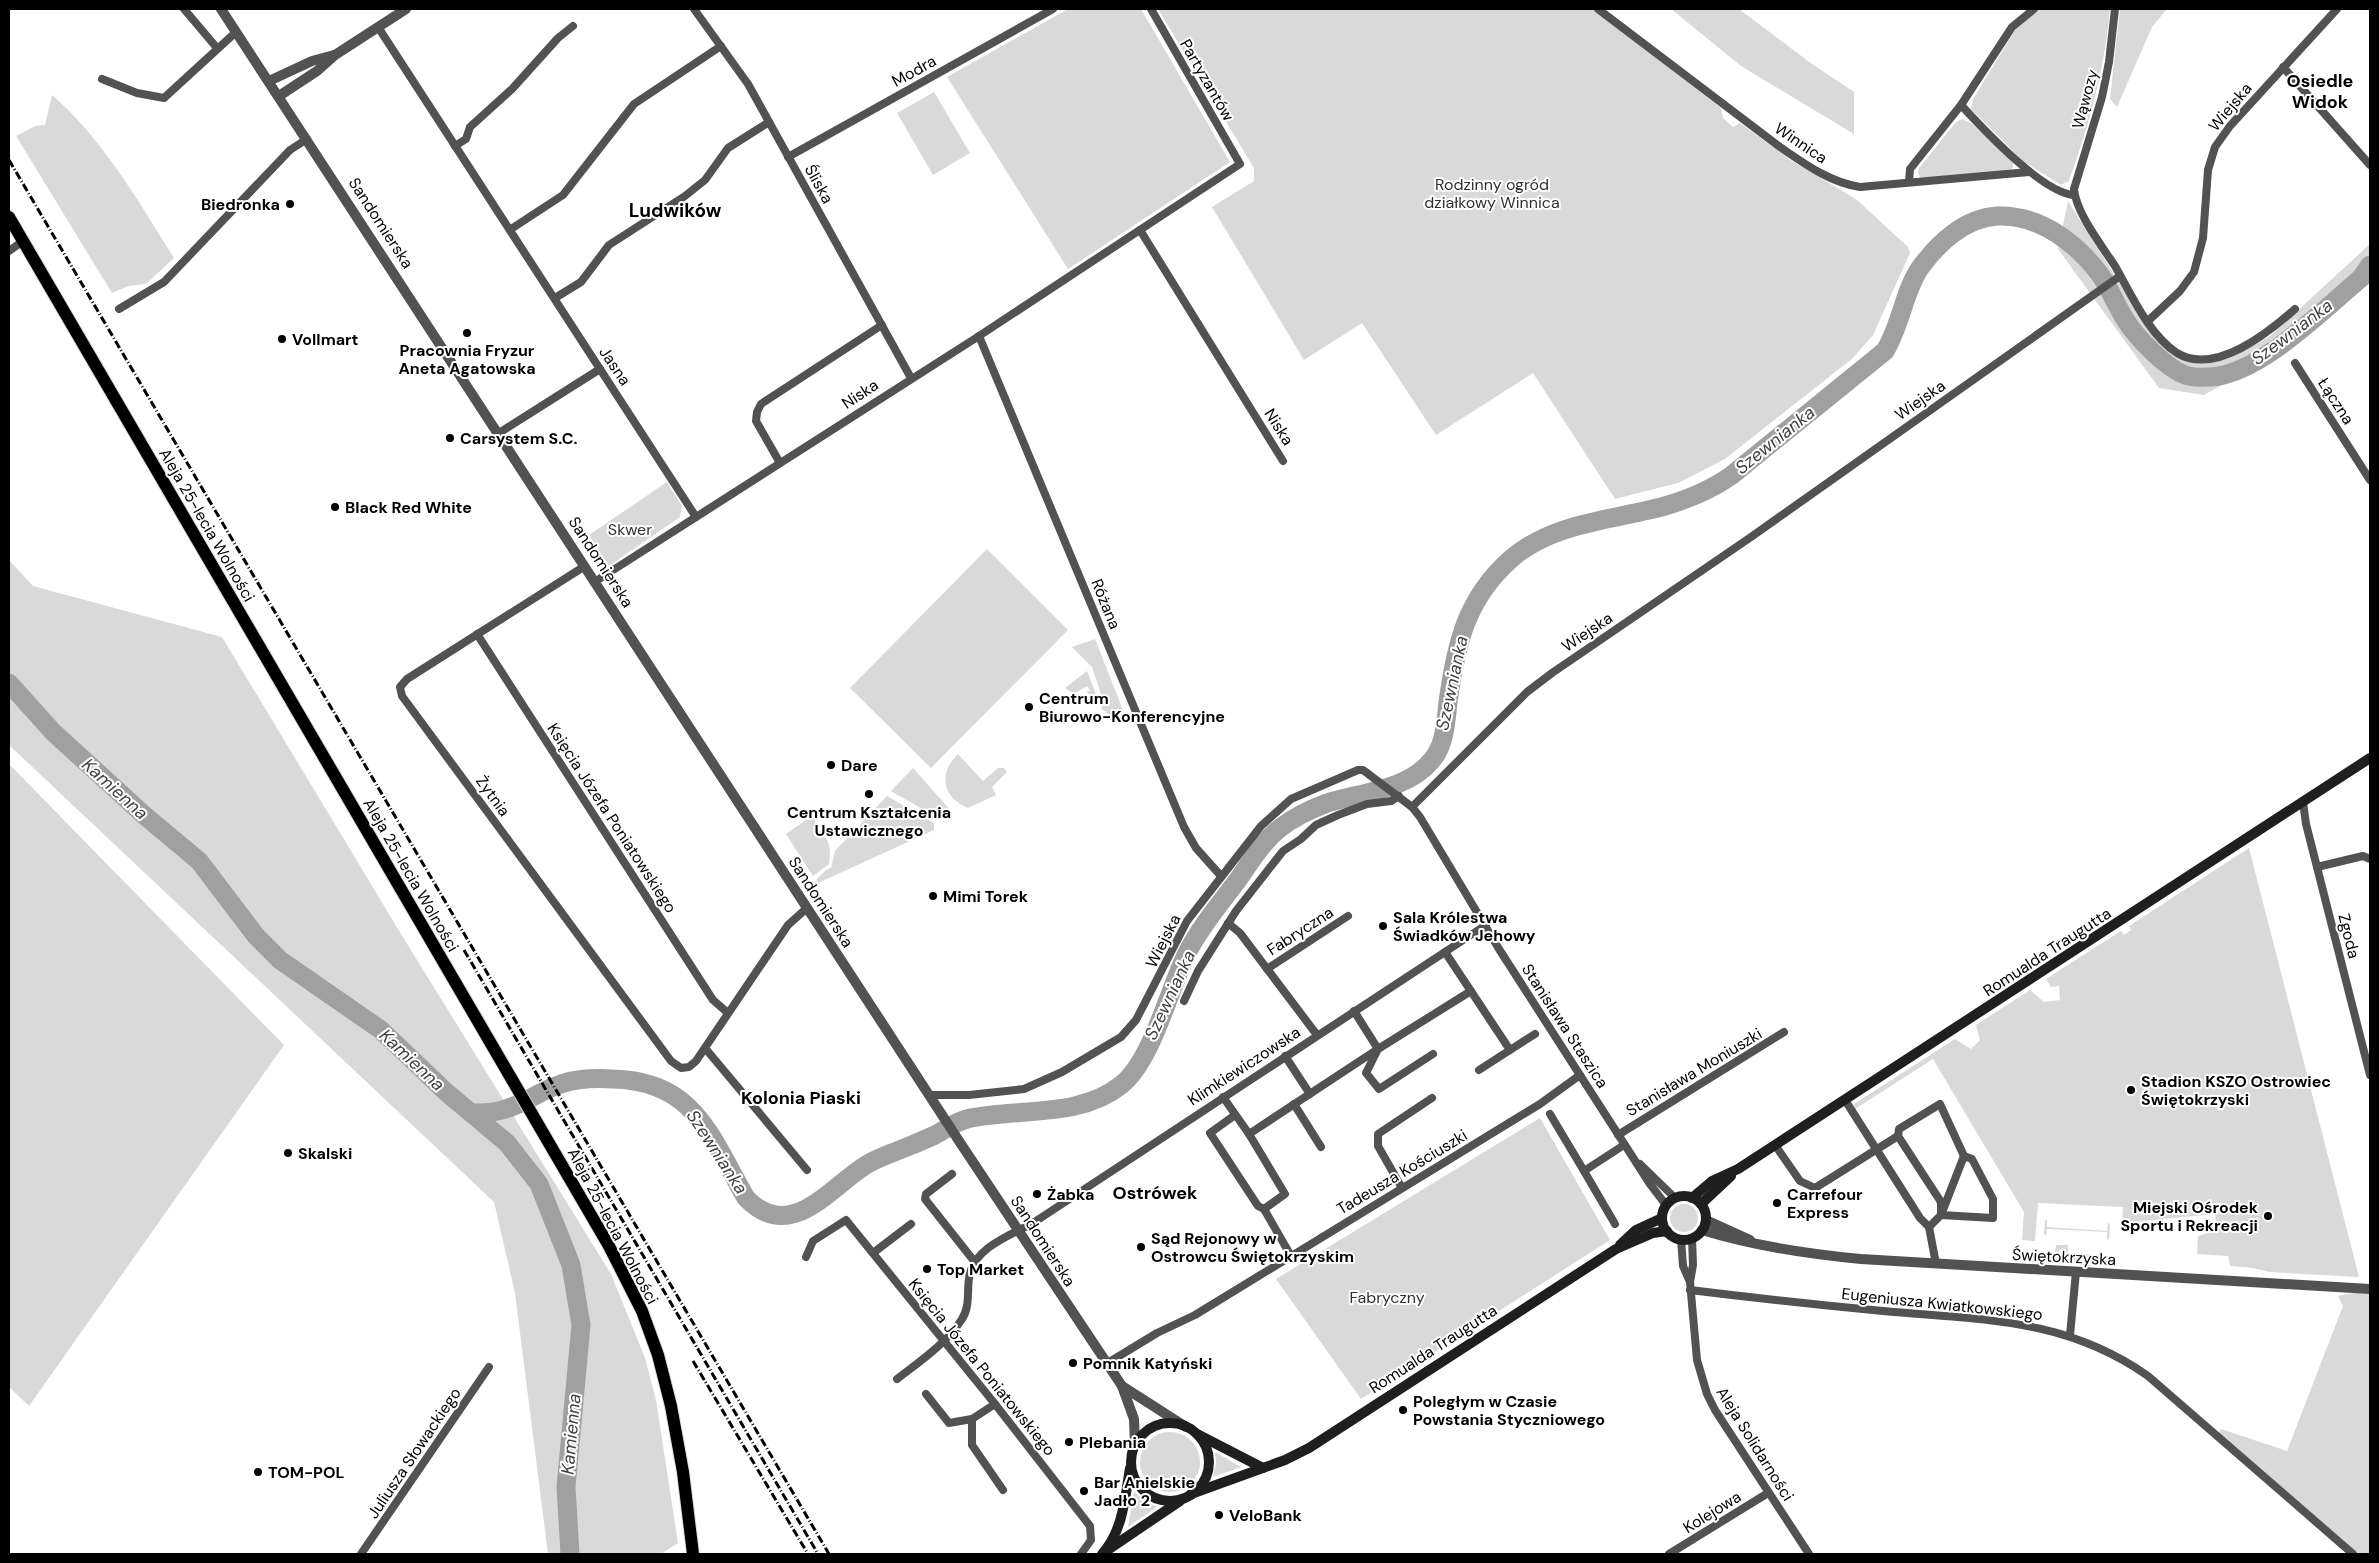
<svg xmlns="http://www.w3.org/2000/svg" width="2379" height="1563" font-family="'DM Sans',sans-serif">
<rect width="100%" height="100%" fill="#fff"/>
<g fill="#d9d9d9">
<path d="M1068 9H1141L1230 162 1068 269 947 77Z"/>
<path d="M1158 9H1593L1721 108 1723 118 1733 127 1740 123 1792 161 1857 200 1908 247 1910 253 1873 335 1853 358 1725 459 1678 483 1615 499 1533 373 1436 435 1362 323 1304 360 1212 207 1254 181V168Z"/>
<path d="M1671 9H1739L1812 64 1854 92V134L1741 66Z"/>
<path d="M2041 9H2110C2104 72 2090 121 2069 181L2061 185 2023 161 1971 109 1973 99 2020 22Z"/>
<path d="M2120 9H2167L2152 27 2117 107 2110 99Z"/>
<path d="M934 92 970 153 933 175 897 113Z"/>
<path d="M52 95C102 138 139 202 174 258L146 284 128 286 112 293 16 136 35 126 45 125Z"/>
<path d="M1962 119 1971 123 2013 162V168L2008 171 1921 178 1918 173 1919 168 1956 122Z"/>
<path d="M2068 201 2141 317 2163 346 2178 358 2199 363 2230 358 2269 337 2370 244V274L2334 309 2285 350 2204 395 2159 388 2058 249Z"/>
<path d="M667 482 682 506 680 517 609 566 589 535Z"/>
<path d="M987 549 1068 630 931 768 850 688Z"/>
<path d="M9 560 33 586 222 637 401 934 611 1274 645 1358 656 1400 678 1543 661 1554H548L515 1293 494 1202 9 745Z"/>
<path d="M1095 639 1123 710 1119 715 1110 716 1101 708 1104 703 1092 667 1072 647Z"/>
<path d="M1087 671 1099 702H1096L1086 691H1090L1087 686 1074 694 1065 688Z"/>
<path d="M958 754 983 781 998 768H1004L1007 772 992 787 996 795 968 808C942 797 938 773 958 754Z"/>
<path d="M9 764 284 1045 29 1406 9 1387Z"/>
<path d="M913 768 952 812 950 820 936 817 891 791Z"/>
<path d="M887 796 934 823V830L818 883 816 880 826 870 831 868 835 851Z"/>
<path d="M813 815C819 839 834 834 829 864L813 876 786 834Z"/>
<path d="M2249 848 2359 1277 2269 1272 2253 1268 2230 1266 2228 1256 2197 1254 2198 1236 2217 1230 2215 1214 2122 1223 2123 1207 2038 1203 2035 1241 2022 1240 2024 1212 1933 1059 1855 1109 1854 1104 1955 1039 1971 1049 1980 1040 1976 1025 2030 990 2044 1002 2060 1000 2059 986 2051 987 2046 979 2121 931 2124 935 2131 930 2129 926Z"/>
<path d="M1540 1118 1610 1240 1361 1399 1276 1279Z"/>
<circle cx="1684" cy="1218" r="14"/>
<path d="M2047 1219V1227L2107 1231 2108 1223 2110 1224 2109 1239 2107 1240V1232L2047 1229 2046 1236 2044 1234 2045 1221Z"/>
<path d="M2056 1245H2068V1253L2104 1255V1263L2066 1260V1250H2059L2058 1260 2034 1259 2035 1252H2055Z"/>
<path d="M2370 1290V1554H2353L2217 1436 2221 1429 2287 1451 2343 1306 2338 1296Z"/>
<circle cx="1170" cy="1462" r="30"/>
<path d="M1215 1452 1241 1467 1213 1477 1216 1463Z"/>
<path d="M1134 1491 1143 1500 1157 1507 1128 1527Z"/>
</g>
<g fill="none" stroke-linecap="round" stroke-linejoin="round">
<g stroke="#a0a0a0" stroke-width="19">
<path d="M9 683 53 732 144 815 199 861 256 936 280 960 381 1030 446 1092 507 1143 539 1184 571 1265 581 1325 566 1487 570 1554"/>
<path d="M472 1113C482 1113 492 1113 502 1110 523 1105 541 1090 561 1084 578 1078 596 1078 613 1079 695 1081 710 1136 746 1198 790 1244 829 1188 866 1165 876 1159 887 1155 897 1151 910 1146 922 1141 935 1135 946 1129 958 1120 971 1118 1020 1108 1080 1118 1121 1085 1152 1061 1169 989 1187 953 1200 927 1220 904 1237 881 1250 863 1262 842 1280 828 1293 818 1311 809 1327 803 1362 792 1408 790 1432 760 1445 745 1446 721 1448 702 1456 644 1466 598 1512 558 1554 522 1614 520 1665 506 1689 499 1711 490 1732 475L1885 351C1901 325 1904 291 1920 268 1938 243 1965 218 1997 216 2039 214 2077 243 2101 276 2110 289 2116 305 2125 319 2135 336 2169 372 2189 376 2195 378 2205 377 2211 377 2260 374 2324 309 2361 278L2370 265"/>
</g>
<defs>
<path id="primary" d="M9 217 609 1246 642 1311 658 1355 671 1406 683 1472 693 1554"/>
</defs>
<use href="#primary" stroke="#dbdbdb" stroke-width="14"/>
<g stroke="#525252" stroke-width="8">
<path d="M184 9 217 48"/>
<path d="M694 9 748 84 911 378"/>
<path d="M1598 9 1780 147C1805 164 1829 182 1860 187L2029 172"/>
<path d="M2115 9 2109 62 2102 97 2074 189C2076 213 2102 246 2115 266 2131 294 2149 335 2177 353 2215 376 2268 333 2295 309"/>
<path d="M378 27 696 517"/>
<path d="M2283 67 2370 165"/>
<path d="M102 79 137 93 164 98 236 32"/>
<path d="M1961 105C1983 129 2043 193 2074 195"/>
<path d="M455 146 466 139 470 127 512 89 558 38 573 26"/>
<path d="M788 157 1053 9"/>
<path d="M1909 182 1910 169 1961 105 2012 27 2034 9"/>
<path d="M511 229 563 195 634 104 721 46"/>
<path d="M1140 230 1283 461"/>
<path d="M9 251 23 241"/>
<path d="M555 298 581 282 609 245 685 196 705 180 728 148 769 122"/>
<path d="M119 309 164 282 290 150 307 139"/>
<path d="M2148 321 2180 291 2194 272 2203 238 2208 170 2215 147 2230 126 2337 9"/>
<path d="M979 336 1184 827 1196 848 1221 876"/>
<path d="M2295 363 2370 480"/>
<path d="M499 433 600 369"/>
<path d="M780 463 756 421 757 412 761 404 882 325"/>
<path d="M585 566 407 679 400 687 402 696 671 1061 681 1068 689 1067 696 1061 788 925 807 908"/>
<path d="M596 581 979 336 1240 164 1151 9"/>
<path d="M477 634 713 1000 728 1013"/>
<path d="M2303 802 2306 824 2370 1075"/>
<path d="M1412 807 1527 692 1552 673 1751 537 2120 276"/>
<path d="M2317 867 2363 856 2370 859"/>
<path d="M1228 923 1240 933 1317 1035"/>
<path d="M1445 952 1510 1050 1479 1070"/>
<path d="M1267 969 1348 916"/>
<path d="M1184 1001 1198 971 1236 911 1283 851 1301 839 1316 825 1338 815 1367 804 1391 801 1399 796"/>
<path d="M705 1048 807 1170"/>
<path d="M1510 1050 1535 1034"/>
<path d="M1433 1054 1379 1089 1366 1073 1378 1049 1471 991"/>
<path d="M1285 1056 1310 1094"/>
<path d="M929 1095H969L1024 1089 1062 1072 1121 1037 1136 1020 1187 921 1261 826 1291 799 1358 770H1363L1412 807 1420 817 1499 949 1650 1184 1666 1205"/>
<path d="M1223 1097 1249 1134 1378 1049 1354 1011"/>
<path d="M1845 1100 1920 1218 1929 1227 1936 1264"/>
<path d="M1294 1104 1321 1147"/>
<path d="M1550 1114 1584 1171 1624 1145"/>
<path d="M1235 1115 1210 1133 1258 1206 1264 1209"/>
<path d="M1249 1134 1285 1194 1264 1209 1291 1256"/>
<path d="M1618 1135 1784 1032"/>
<path d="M1898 1136 1899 1129 1940 1104 1964 1156 1941 1215 1929 1227"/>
<path d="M1775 1145 1800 1181 1815 1188 1898 1136 1941 1202V1215L1993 1218V1199L1972 1159 1964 1156"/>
<path d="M1640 1164 1675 1198"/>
<path d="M1584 1171 1615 1224"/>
<path d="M952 1174 926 1194 925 1199 974 1261"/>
<path d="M1402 1188 1378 1146V1134L1432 1098"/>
<path d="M1692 1238 1693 1265 1690 1282 1697 1360 1707 1394 1715 1410 1809 1554"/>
<path d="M1681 1239 1683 1266 1690 1282"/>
<path d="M873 1253 911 1224"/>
<path d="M806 1257 813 1241 846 1220 995 1404 1090 1526 1091 1540 1081 1554"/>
<path d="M1690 1290C1755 1298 1819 1305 1883 1311 1980 1320 2064 1317 2148 1376L2353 1554"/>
<path d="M2070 1335 2076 1272"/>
<path d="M1106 1364 1157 1333 1195 1315 1540 1104 1580 1075"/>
<path d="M897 1379C919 1362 947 1343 962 1319 970 1307 967 1292 969 1278 972 1249 1010 1235 1033 1223L1486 925"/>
<path d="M926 1394 949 1423 972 1419"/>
<path d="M995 1404 972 1419V1445L1003 1490"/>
<path d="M361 1554 489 1367"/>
<path d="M1669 1554 1768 1493"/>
</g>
<g stroke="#525252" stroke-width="10">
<path d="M221 9 959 1141 1122 1386 1134 1419 1135 1445"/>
<path d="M269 81 312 61 334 55"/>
<path d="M279 96 317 71 335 55 406 9"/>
<path d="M1706 1220 1750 1240"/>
<path d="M1702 1230C1754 1246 1807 1254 1861 1259L2370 1289"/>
<path d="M1122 1386 1186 1427"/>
</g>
<g stroke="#1f1f1f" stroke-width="10">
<circle cx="1684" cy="1218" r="22"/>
<path d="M1692 1198 1712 1181 1738 1169 2370 758"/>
<path d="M1701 1204 1731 1176"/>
<path d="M1620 1245 1636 1230 1662 1218"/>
<circle cx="1170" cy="1462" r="39"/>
<path d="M1197 1434 1263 1468"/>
<path d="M1191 1494 1285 1460 1309 1448 1616 1249 1653 1233 1667 1231"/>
<path d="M1109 1549 1180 1501"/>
<path d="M1102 1554C1123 1531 1125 1498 1130 1468"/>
</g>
<use href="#primary" stroke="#000" stroke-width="12"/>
<g stroke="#000" stroke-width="3" stroke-dasharray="8 2.5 1 2.5" stroke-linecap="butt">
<path d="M9 160 829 1554"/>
<path d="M464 950 818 1554"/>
<path d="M693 1361 808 1554"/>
</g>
</g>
<g fill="#000" stroke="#fff" stroke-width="2">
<circle cx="290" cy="204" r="5"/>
<circle cx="467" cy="333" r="5"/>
<circle cx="282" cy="339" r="5"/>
<circle cx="450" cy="438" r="5"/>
<circle cx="335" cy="507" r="5"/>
<circle cx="1029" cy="707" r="5"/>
<circle cx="831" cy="765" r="5"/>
<circle cx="869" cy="794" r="5"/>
<circle cx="933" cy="896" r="5"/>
<circle cx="1383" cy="926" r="5"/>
<circle cx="2131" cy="1090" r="5"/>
<circle cx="288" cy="1153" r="5"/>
<circle cx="1037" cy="1194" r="5"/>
<circle cx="1777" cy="1203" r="5"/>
<circle cx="2268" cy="1216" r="5"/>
<circle cx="1141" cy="1247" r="5"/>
<circle cx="927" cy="1269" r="5"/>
<circle cx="1073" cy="1363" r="5"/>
<circle cx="1403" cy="1410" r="5"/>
<circle cx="1069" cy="1442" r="5"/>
<circle cx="258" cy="1472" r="5"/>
<circle cx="1084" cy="1491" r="5"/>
<circle cx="1219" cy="1515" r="5"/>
</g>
<g text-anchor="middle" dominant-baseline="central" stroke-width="4" stroke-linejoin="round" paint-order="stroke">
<g font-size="16" fill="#000" stroke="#fff">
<text transform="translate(914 71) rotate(-29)">Modra</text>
<text transform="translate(1207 80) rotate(60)">Partyzantów</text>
<text transform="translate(2085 99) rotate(-75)">Wąwozy</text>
<text transform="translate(2230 107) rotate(-50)">Wiejska</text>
<text transform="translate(1801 143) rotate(34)">Winnica</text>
<text transform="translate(819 184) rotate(61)">Śliska</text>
<text transform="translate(381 223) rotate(57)">Sandomierska</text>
<text transform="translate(615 366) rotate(56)">Jasna</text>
<text transform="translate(860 394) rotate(-33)">Niska</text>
<text transform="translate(1920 400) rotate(-35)">Wiejska</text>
<text transform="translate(2336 401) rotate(57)">Łączna</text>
<text transform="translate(1279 427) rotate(58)">Niska</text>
<text transform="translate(207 525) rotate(60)">Aleja 25-lecia Wolności</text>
<text transform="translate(601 562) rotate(57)">Sandomierska</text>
<text transform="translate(1106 604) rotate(68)">Różana</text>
<text transform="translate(1587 632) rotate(-34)">Wiejska</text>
<text transform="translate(493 796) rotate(54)">Żytnia</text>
<text transform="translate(612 818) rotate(57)">Księcia Józefa Poniatowskiego</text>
<text transform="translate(411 875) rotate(60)">Aleja 25-lecia Wolności</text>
<text transform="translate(821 902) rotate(57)">Sandomierska</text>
<text transform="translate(1300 931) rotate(-33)">Fabryczna</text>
<text transform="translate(2349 936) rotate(76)">Zgoda</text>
<text transform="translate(1163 941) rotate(-63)">Wiejska</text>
<text transform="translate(2047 952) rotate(-33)">Romualda Traugutta</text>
<text transform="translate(1565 1026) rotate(57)">Stanisława Staszica</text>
<text transform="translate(1244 1066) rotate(-33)">Klimkiewiczowska</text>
<text transform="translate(1694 1072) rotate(-31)">Stanisława Moniuszki</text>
<text transform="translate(1402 1172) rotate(-31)">Tadeusza Kościuszki</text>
<text transform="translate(613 1226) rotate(62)">Aleja 25-lecia Wolności</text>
<text transform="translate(1043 1241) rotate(57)">Sandomierska</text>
<text transform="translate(2064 1257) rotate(3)">Świętokrzyska</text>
<text transform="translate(1942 1304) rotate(6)">Eugeniusza Kwiatkowskiego</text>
<text transform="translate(1433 1349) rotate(-33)">Romualda Traugutta</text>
<text transform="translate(982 1367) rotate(51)">Księcia Józefa Poniatowskiego</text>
<text transform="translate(1755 1444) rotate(58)">Aleja Solidarności</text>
<text transform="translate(414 1453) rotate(-56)">Juliusza Słowackiego</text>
<text transform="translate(1712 1512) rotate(-32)">Kolejowa</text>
</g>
<g font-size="16" fill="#303030" stroke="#fff">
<text x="1492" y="184">Rodzinny ogród<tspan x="1492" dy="18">działkowy Winnica</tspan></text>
<text x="630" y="529">Skwer</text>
<text x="1387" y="1297">Fabryczny</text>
</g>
<g font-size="16" font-weight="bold" fill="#000" stroke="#fff" text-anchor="start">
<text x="280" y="204" text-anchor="end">Biedronka</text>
<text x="292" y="339">Vollmart</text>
<text x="467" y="350" text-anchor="middle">Pracownia Fryzur<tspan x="467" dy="18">Aneta Agatowska</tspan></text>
<text x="460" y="438">Carsystem S.C.</text>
<text x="345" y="507">Black Red White</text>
<text x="1039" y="698">Centrum<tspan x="1039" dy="18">Biurowo-Konferencyjne</tspan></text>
<text x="841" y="765">Dare</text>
<text x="869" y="812" text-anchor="middle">Centrum Kształcenia<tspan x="869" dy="18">Ustawicznego</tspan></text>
<text x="943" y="896">Mimi Torek</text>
<text x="1393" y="917">Sala Królestwa<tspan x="1393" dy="18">Świadków Jehowy</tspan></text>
<text x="2141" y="1081">Stadion KSZO Ostrowiec<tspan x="2141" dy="18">Świętokrzyski</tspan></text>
<text x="298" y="1153">Skalski</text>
<text x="1047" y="1194">Żabka</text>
<text x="1787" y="1194">Carrefour<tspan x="1787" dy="18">Express</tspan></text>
<text x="2258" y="1207" text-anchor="end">Miejski Ośrodek<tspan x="2258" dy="18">Sportu i Rekreacji</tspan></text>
<text x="1151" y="1238">Sąd Rejonowy w<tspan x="1151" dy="18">Ostrowcu Świętokrzyskim</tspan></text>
<text x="937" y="1269">Top Market</text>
<text x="1083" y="1363">Pomnik Katyński</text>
<text x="1413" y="1401">Poległym w Czasie<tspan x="1413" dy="18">Powstania Styczniowego</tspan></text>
<text x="1079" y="1442">Plebania</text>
<text x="268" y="1472">TOM-POL</text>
<text x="1094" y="1482">Bar Anielskie<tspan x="1094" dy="18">Jadło 2</tspan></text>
<text x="1229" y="1515">VeloBank</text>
</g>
<g font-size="18" font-weight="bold" fill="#000" stroke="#fff">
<text x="2320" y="81">Osiedle<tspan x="2320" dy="21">Widok</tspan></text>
<text x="801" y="1098">Kolonia Piaski</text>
<text x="1155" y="1193">Ostrówek</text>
</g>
<g font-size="18" font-style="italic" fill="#414141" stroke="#fff">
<text transform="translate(2292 332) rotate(-37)">Szewnianka</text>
<text transform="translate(1775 440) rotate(-39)">Szewnianka</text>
<text transform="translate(1452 683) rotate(-78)">Szewnianka</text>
<text transform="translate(115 789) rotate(42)">Kamienna</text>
<text transform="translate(1170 995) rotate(-65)">Szewnianka</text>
<text transform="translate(412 1060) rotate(43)">Kamienna</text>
<text transform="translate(717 1152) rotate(57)">Szewnianka</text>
<text transform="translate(571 1434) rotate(-85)">Kamienna</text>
</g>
<g font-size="19" font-weight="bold" fill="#000" stroke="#fff">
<text x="675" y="210">Ludwików</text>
</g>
</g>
<rect width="2379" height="1563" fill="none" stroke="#000000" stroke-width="20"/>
</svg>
